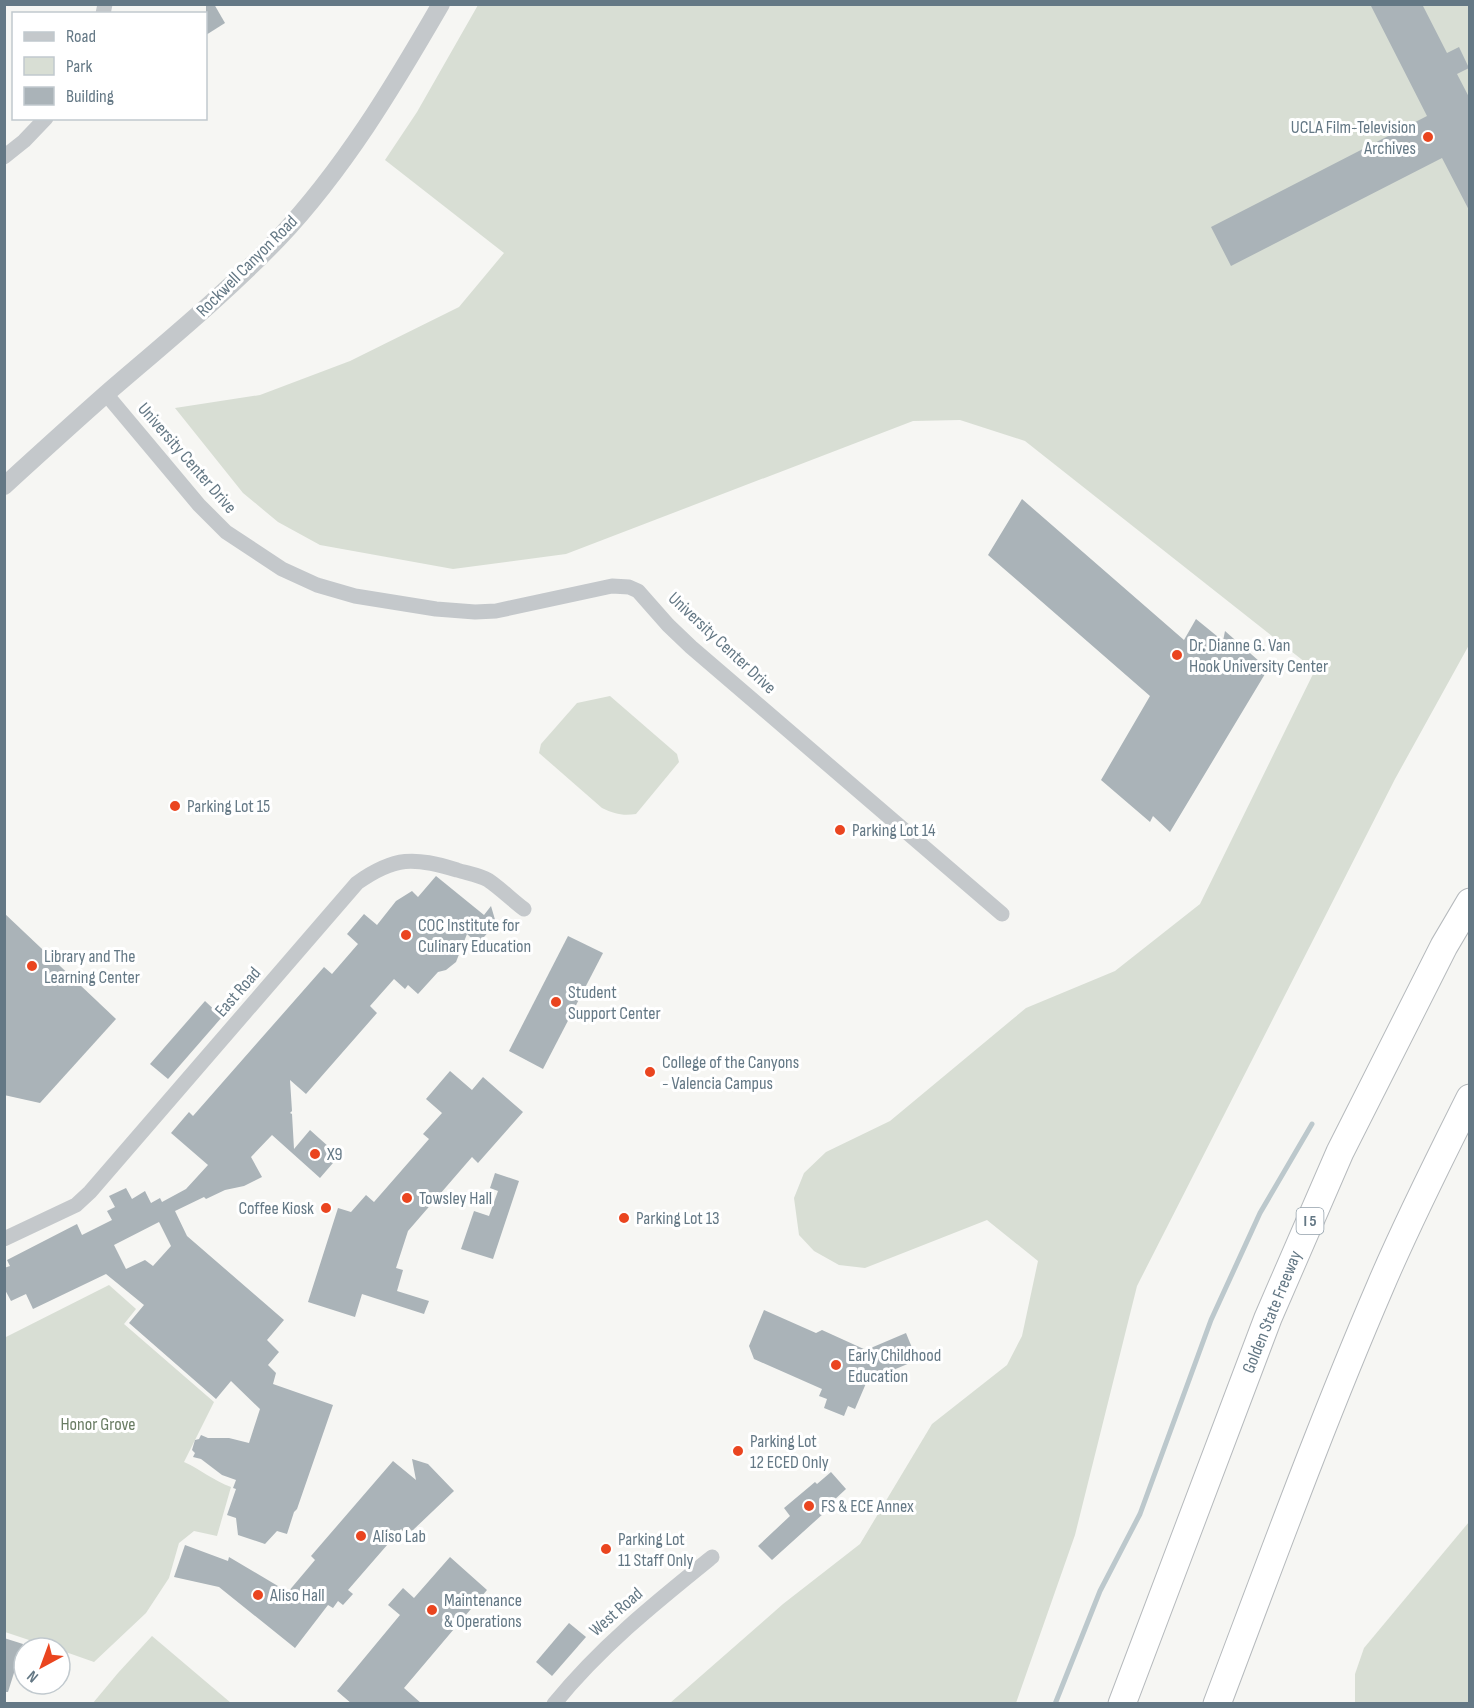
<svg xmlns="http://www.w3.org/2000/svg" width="1474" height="1708" font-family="'Sofia Sans Condensed',sans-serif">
<rect width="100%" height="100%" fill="#f6f6f3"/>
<g fill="#d8ded4">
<path d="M478 5H1469V645L1395 779 1137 1286 1075 1535 1016 1703H670L783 1604 860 1544 932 1424 1007 1365 1022 1336 1038 1261 987 1220 865 1268 839 1265 814 1251 799 1235 794 1198 804 1173 826 1152 890 1121 1026 1008 1115 971 1200 904 1315 670 1025 441 960 420 913 421 566 554 453 569 320 545 278 522 243 493 175 408 260 395 350 361 459 307 504 253 385 160 417 112Z"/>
<path d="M610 696 677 754 679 762 636 814C623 816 614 814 602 808L539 753 541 744 577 703Z"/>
<path d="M109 1285 136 1309 124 1324 214 1402 184 1462C200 1469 214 1481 231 1487L217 1536 194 1531 179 1543 169 1578 146 1613 94 1662 60 1650V1648H53L5 1632 4 1338Z"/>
<path d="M1469 1522V1703H1355V1674L1364 1648Z"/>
<path d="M152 1636 231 1703H93L118 1673Z"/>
</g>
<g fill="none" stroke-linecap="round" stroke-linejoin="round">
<path stroke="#bcc8cc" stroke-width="5" d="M1055 1704 1100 1591 1140 1514 1211 1320 1260 1213 1312 1124"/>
</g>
<g fill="#aab3b8" fill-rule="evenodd">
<path d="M206 4H214L225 23 206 35Z"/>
<path d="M1370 4H1422L1447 53 1459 47 1469 68 1457 74 1470 99V212L1442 158 1231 266 1211 227 1427 116Z"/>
<path d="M1022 499 1184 640 1196 619 1223 641 1225 631 1268 669 1170 832 1153 816 1150 822 1101 780 1150 696 988 555Z"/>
<path d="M436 876 484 915 491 906 496 923 478 944 467 934 456 962 446 970 438 972 418 994 408 985 405 989 394 979 370 1006 377 1013 306 1094 290 1080 292 1111 290 1113 292 1114 294 1149 310 1130 339 1156 320 1178 272 1135 251 1157 262 1177 244 1186 225 1190 206 1199 204 1197 175 1211 187 1236 284 1320 267 1340 279 1352 268 1365 276 1373 273 1384 333 1405 297 1509 294 1512 287 1534 277 1531 265 1544 238 1535 236 1518 227 1515 236 1489 233 1488 236 1480 222 1475 201 1459 193 1457 195 1453 192 1450 195 1440 199 1439 201 1435 208 1438H229L249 1443 260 1409 231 1381 216 1399 129 1323 144 1305 106 1274 33 1309 26 1294 11 1301 4 1288V1268L10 1266 7 1260 77 1224 82 1235 112 1220 107 1211 115 1207 109 1196 126 1188 132 1199 145 1191 151 1203 160 1198 162 1202 186 1189 208 1165 171 1133 189 1112 193 1116 324 967 332 974 358 944 347 934 364 914 377 925 396 901 412 891 418 897ZM159 1222 171 1246 153 1266 145 1260 126 1269 114 1245Z"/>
<path d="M4 913 116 1019 40 1103 4 1095Z"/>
<path d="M568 936 603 953 543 1069 509 1051Z"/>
<path d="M205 1001 222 1017 168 1079 150 1064Z"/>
<path d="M450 1071 472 1090 483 1077 523 1112 478 1163 472 1157 408 1231 396 1268 403 1270 397 1291 429 1301 424 1314 362 1294 355 1317 308 1302 338 1208 351 1212 366 1195 374 1202 429 1139 423 1134 442 1113 426 1099Z"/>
<path d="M495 1173 519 1181 493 1259 461 1249 474 1211 489 1216 498 1191 490 1188Z"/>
<path d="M764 1310 816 1333 822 1330 866 1350 906 1333 917 1360 867 1381 855 1409 848 1406 844 1416 824 1408 827 1399 819 1396 822 1389 754 1359 749 1346Z"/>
<path d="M412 1459 428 1464 454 1491 412 1531 408 1527 404 1532 401 1529 348 1590 353 1594 343 1605 338 1601 333 1608 328 1605 295 1648 219 1587 174 1577 185 1545 228 1561 229 1557 288 1592 315 1560 311 1556 393 1461 416 1480Z"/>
<path d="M831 1472 846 1489 832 1502 834 1504 772 1560 758 1546 790 1516 784 1508 815 1482 817 1484Z"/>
<path d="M450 1557 487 1590 404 1688 422 1704H352L337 1691 400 1615 388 1605 403 1588 414 1598Z"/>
<path d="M569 1623 586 1637 552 1676 536 1662Z"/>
<path d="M4 1638 23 1644 8 1692H4Z"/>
</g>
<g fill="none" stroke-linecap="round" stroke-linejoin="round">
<defs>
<g id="motorway">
<path d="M1122 1704 1268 1318 1340 1152 1444 946 1470 902"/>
<path d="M1217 1704C1270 1564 1321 1424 1380 1287 1407 1223 1439 1160 1470 1098"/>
</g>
</defs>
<use href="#motorway" stroke="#b6babd" stroke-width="29"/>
<g stroke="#c4c8cb" stroke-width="15">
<path d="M103 14 105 4"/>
<path d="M4 157 24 141 46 118"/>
<path d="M106 394 199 505 226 532 282 569 317 585 355 596 436 609 475 612 496 611 612 586 629 587 638 591 668 625 691 647 1002 914"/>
<path d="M4 1239 76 1205 90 1192 357 883C395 856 414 857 457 870 466 873 479 875 488 880 500 888 512 900 524 909"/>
<path d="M554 1704C600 1647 655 1603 712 1557"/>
</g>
<path stroke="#c4c8cb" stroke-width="18" d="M4 486C38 455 72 424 106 394 164 344 224 295 278 239 344 169 393 87 441 4"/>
<use href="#motorway" stroke="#fff" stroke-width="27"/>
</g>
<g fill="#ea451f" stroke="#fff" stroke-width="2">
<circle cx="1428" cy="137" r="6"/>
<circle cx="1177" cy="655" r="6"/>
<circle cx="175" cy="806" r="6"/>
<circle cx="840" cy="830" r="6"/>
<circle cx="406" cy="935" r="6"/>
<circle cx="32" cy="966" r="6"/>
<circle cx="556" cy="1002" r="6"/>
<circle cx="650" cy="1072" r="6"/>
<circle cx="315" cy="1154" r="6"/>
<circle cx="407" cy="1198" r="6"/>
<circle cx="326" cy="1208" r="6"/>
<circle cx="624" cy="1218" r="6"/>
<circle cx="836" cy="1365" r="6"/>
<circle cx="738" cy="1451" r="6"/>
<circle cx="809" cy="1506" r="6"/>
<circle cx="361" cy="1536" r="6"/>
<circle cx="606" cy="1549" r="6"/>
<circle cx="258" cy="1595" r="6"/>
<circle cx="432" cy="1610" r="6"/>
</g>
<g text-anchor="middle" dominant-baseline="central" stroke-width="6" stroke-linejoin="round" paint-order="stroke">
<rect fill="#fff" stroke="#92a0aa" stroke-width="1.5" x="1296.5" y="1208" width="27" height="26" rx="4.5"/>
<g font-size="16" font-weight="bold" fill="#647885">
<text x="1310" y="1221">I 5</text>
</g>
<g font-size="18" fill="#647885" stroke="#fff" text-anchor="start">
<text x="1416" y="127" text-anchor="end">UCLA Film-Television<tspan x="1416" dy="21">Archives</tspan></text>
<text x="1189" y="645">Dr. Dianne G. Van<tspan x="1189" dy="21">Hook University Center</tspan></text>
<text x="187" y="806">Parking Lot 15</text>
<text x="852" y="830">Parking Lot 14</text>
<text x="418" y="925">COC Institute for<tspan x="418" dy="21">Culinary Education</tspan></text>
<text x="44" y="956">Library and The<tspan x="44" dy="21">Learning Center</tspan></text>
<text x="568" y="992">Student<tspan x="568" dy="21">Support Center</tspan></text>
<text x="662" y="1062">College of the Canyons<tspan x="662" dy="21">- Valencia Campus</tspan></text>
<text x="327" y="1154">X9</text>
<text x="419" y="1198">Towsley Hall</text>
<text x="314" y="1208" text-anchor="end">Coffee Kiosk</text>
<text x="636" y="1218">Parking Lot 13</text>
<text x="848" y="1355">Early Childhood<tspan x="848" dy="21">Education</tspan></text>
<text x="750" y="1441">Parking Lot<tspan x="750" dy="21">12 ECED Only</tspan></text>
<text x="821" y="1506">FS &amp; ECE Annex</text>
<text x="373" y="1536">Aliso Lab</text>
<text x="618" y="1539">Parking Lot<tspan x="618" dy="21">11 Staff Only</tspan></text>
<text x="270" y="1595">Aliso Hall</text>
<text x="444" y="1600">Maintenance<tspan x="444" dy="21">&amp; Operations</tspan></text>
</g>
<g font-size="18" fill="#647885" stroke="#fff">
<text transform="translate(247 266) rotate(-45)">Rockwell Canyon Road</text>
<text transform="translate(187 458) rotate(49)">University Center Drive</text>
<text transform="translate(722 643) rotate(43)">University Center Drive</text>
<text transform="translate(238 992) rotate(-49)">East Road</text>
<text transform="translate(1272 1312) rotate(-68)">Golden State Freeway</text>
<text transform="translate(616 1612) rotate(-41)">West Road</text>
</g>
<g font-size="18" fill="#697c63" stroke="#fff">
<text x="98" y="1424">Honor Grove</text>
</g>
</g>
<rect width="1474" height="1708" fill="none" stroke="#647885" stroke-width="12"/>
<rect x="12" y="12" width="195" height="108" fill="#ffffff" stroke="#c1c9ce" stroke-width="1.5"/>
<rect x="24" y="32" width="30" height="9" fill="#c4c8cb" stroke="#c1c9ce" stroke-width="1.5"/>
<text x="66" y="42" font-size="18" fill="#647885">Road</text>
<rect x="24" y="57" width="30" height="18" fill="#d8ded4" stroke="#c1c9ce" stroke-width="1.5"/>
<text x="66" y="72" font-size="18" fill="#647885">Park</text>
<rect x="24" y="87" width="30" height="18" fill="#aab3b8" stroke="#c1c9ce" stroke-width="1.5"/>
<text x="66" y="102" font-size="18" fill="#647885">Building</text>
<g transform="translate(42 1666) rotate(221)"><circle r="28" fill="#ffffff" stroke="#c1c9ce" stroke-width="1.5"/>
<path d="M0-4.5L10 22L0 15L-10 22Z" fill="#ea451f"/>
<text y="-9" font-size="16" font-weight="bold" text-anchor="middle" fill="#647885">N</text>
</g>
</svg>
